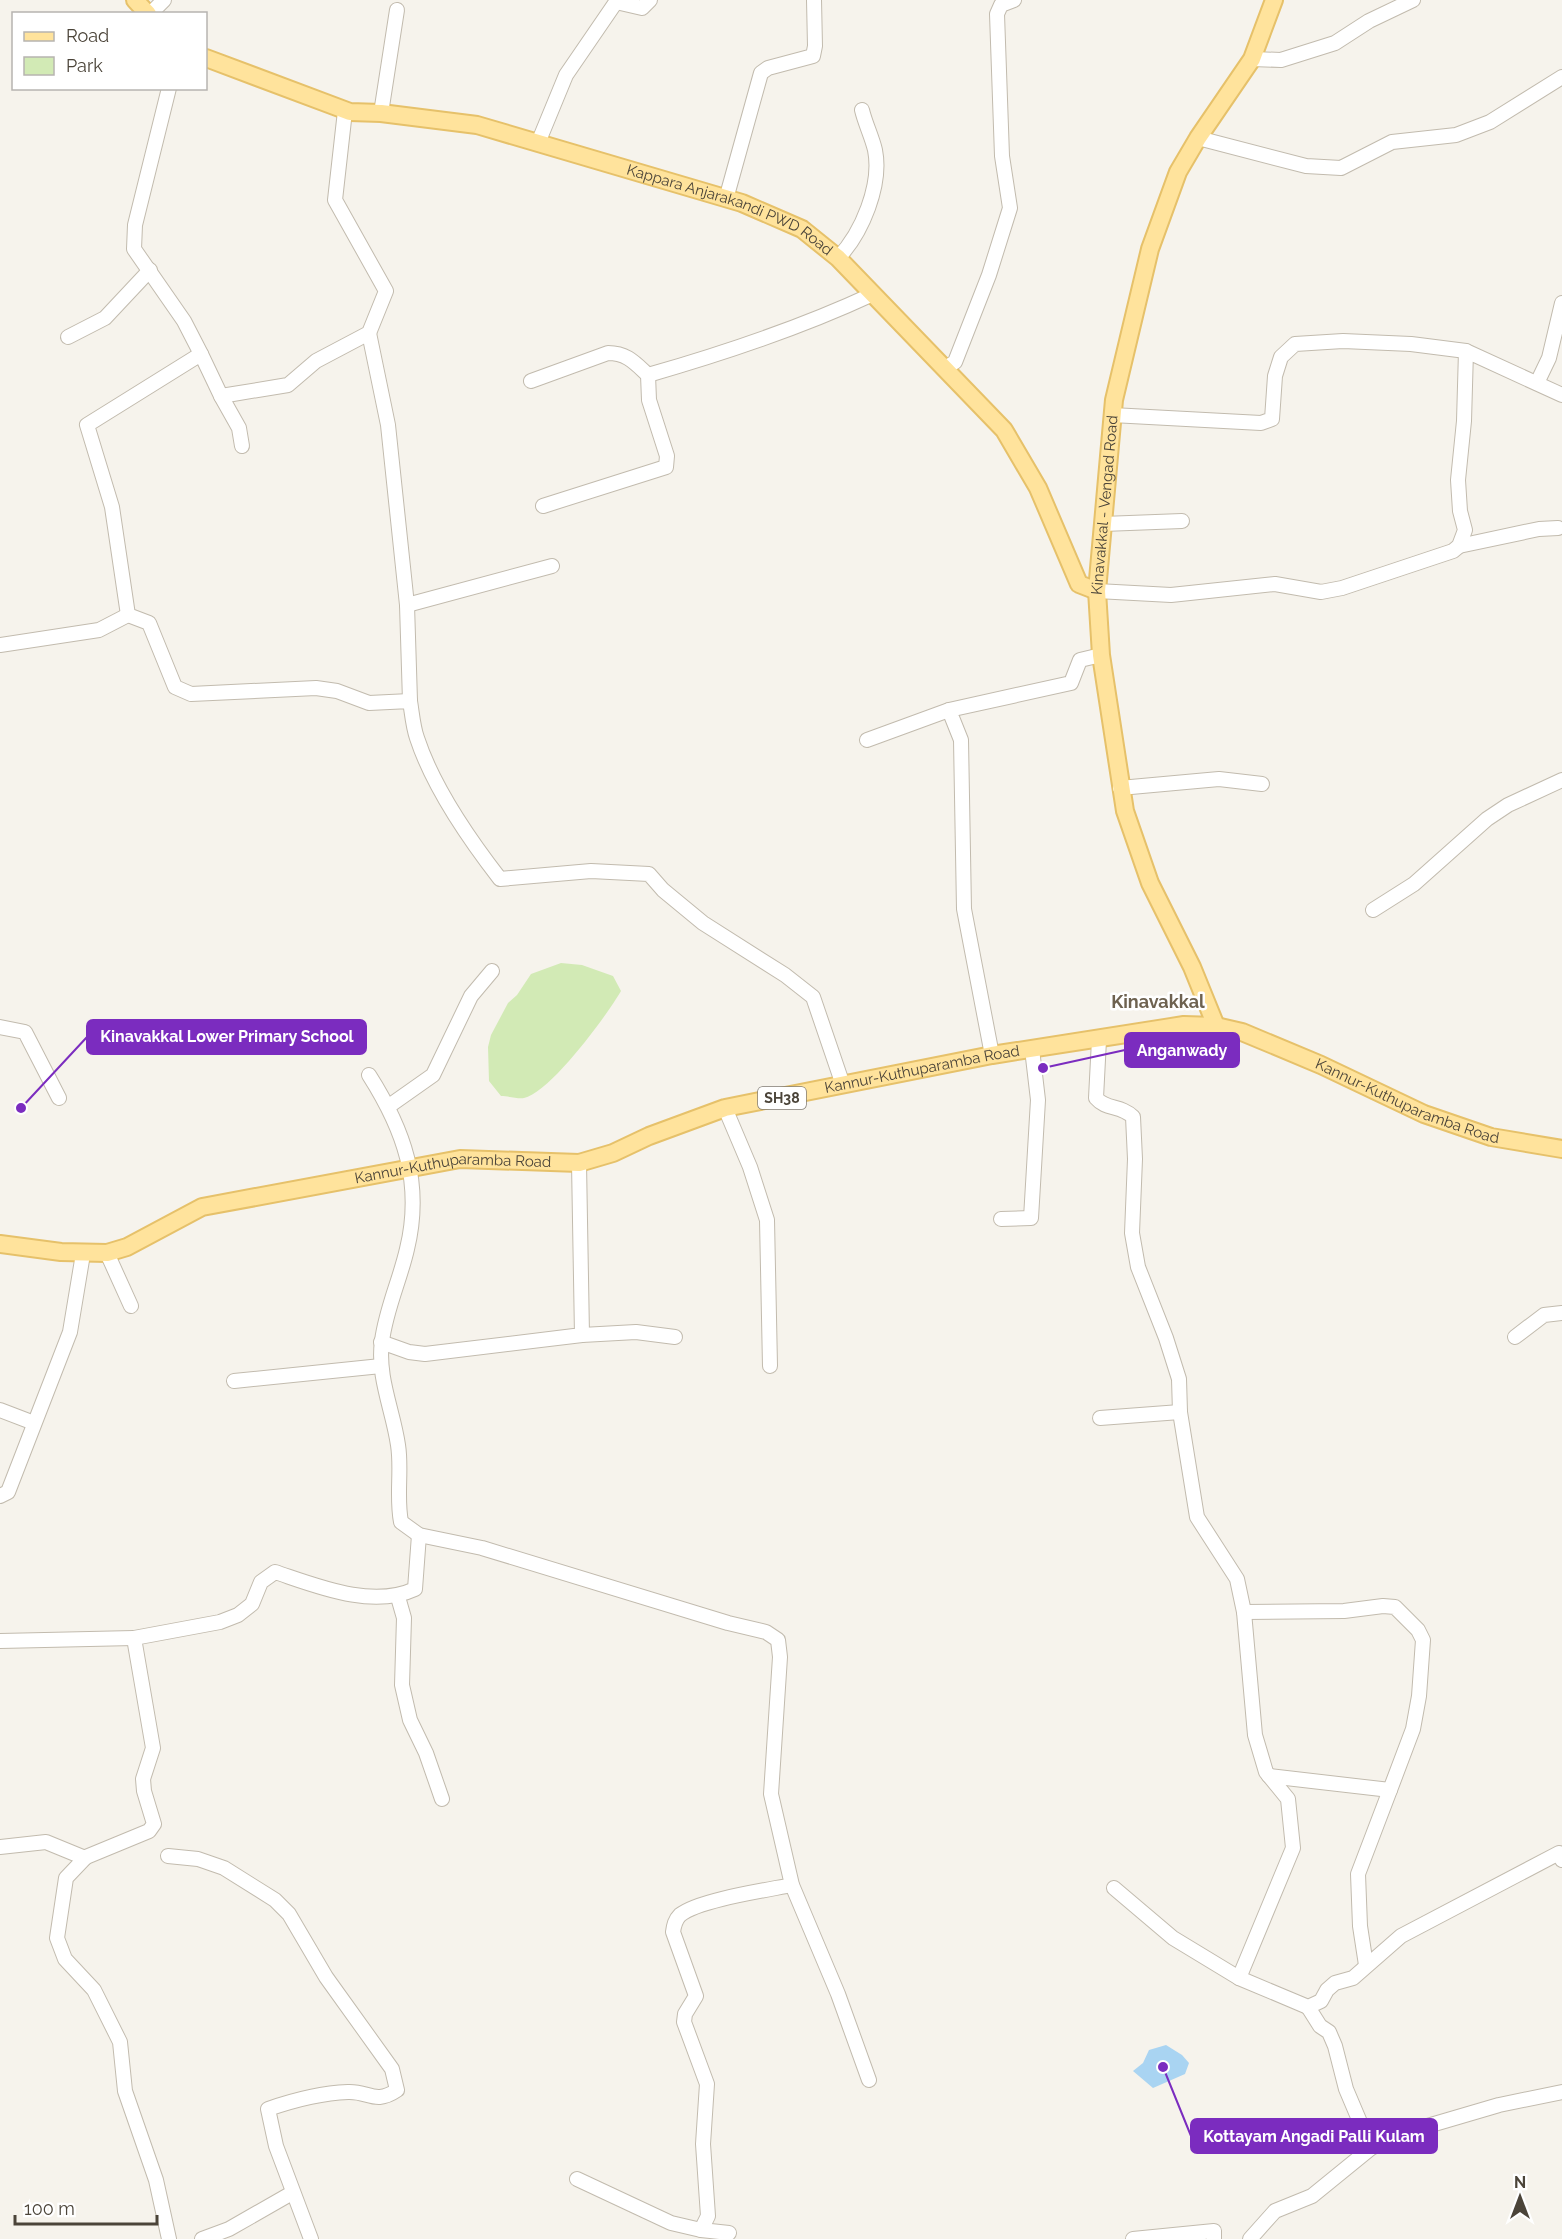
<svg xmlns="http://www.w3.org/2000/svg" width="1562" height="2239" font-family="Raleway,sans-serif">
<rect width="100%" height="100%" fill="#f6f3ec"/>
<path fill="#d2eab5" d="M561 963 582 965 613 976 621 991C607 1015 551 1092 524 1098 518 1099 508 1096 501 1096L489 1081 488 1047 491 1035 508 1003 517 995 531 974Z"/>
<path fill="#a9d4f2" d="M1166 2045 1182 2055 1189 2063 1185 2074 1153 2088 1133 2071 1143 2063 1149 2050Z"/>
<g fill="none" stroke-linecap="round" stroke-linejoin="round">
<defs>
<g id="minor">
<path d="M616 2 642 8 650 0"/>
<path d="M150 14 164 0"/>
<path d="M1252 59 1281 60 1335 43 1369 21 1413 0"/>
<path d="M169 88 135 225 134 249 184 321 201 354"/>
<path d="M345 111 335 200 386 291 369 333 316 361 288 385 221 396 201 354 87 425 112 507 128 615 149 623 175 687 191 694 316 688 337 691 369 703 410 701C412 713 413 727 417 738 433 787 469 839 500 879L591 871 649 874 663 890 703 923 785 975 813 997 843 1085"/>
<path d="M381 113 397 10"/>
<path d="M1198 138 1306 166 1341 168 1392 142 1456 135 1490 122 1562 77"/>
<path d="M538 143 566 75 616 2"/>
<path d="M726 199 761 73 768 68 813 56 815 46 814 0"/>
<path d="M838 258C862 233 882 185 875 150 872 137 865 123 862 110"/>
<path d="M369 333 388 425 407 605 410 701"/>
<path d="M68 337 105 318 150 270"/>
<path d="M945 368 955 362 989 275 1010 208 1002 156 997 14 1001 5 1014 0"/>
<path d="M648 375C725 353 800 328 873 294"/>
<path d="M531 381 608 353C627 353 635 363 648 375L649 400 667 456 666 467 543 506"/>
<path d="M1537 383 1549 358 1562 303"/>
<path d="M221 396 239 428 242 446"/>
<path d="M1112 415 1261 423 1272 419 1275 376 1281 357 1295 344 1343 341 1411 344 1466 351"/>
<path d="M1103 524 1182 521"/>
<path d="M1459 546 1539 529 1558 528"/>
<path d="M1097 591 1171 595 1275 584 1321 592 1342 588 1453 551 1459 546 1465 530 1460 511 1458 480 1464 421 1466 351 1562 395"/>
<path d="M407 605 552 566"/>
<path d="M0 645 99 630 128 615"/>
<path d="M867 740 949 710"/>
<path d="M1120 788 1219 779 1262 784"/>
<path d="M1373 910 1414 884 1487 819 1508 805 1562 780"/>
<path d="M0 1027 25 1032 59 1098"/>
<path d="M1099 1040 1096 1098C1106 1110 1121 1105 1133 1117L1135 1159 1132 1233 1138 1267 1166 1338 1179 1379 1180 1412 1197 1517 1237 1579 1244 1612 1255 1735 1266 1772 1288 1799 1293 1848 1239 1978"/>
<path d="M992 1055 964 909 961 740 949 710 1071 683 1080 660 1101 655"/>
<path d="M369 1075C404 1130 423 1183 407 1249 400 1280 386 1309 382 1341 377 1377 393 1410 398 1445 402 1470 396 1496 401 1522L419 1535 482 1548 728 1623 766 1632 778 1640 780 1657 771 1794 792 1885 838 1994 869 2080"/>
<path d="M389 1106 433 1075 471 996 492 971"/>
<path d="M725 1108 750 1167 767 1220 770 1366"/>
<path d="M1001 1219 1031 1218 1038 1100 1032 1049"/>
<path d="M107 1253 131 1306"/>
<path d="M582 1335 636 1332 675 1337"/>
<path d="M1515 1337 1544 1315 1562 1313"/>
<path d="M381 1342 409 1352 425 1354 582 1335 579 1163"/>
<path d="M234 1381 381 1366"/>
<path d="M0 1410 34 1423"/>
<path d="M1100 1418 1180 1412"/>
<path d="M0 1496 8 1492 70 1332 83 1254"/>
<path d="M398 1597 404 1618 402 1685 410 1720 426 1753 442 1799"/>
<path d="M1244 1612 1344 1611 1383 1606 1395 1607 1418 1630 1423 1640 1419 1696 1413 1729 1390 1790"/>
<path d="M0 1641 134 1638"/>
<path d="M1269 1776 1390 1790 1358 1874 1360 1926 1366 1965"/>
<path d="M0 1847 46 1842 85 1858"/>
<path d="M168 1856 198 1859 224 1868 275 1900 289 1914 326 1977 392 2069 397 2090C375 2105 369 2091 348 2092 320 2093 294 2100 268 2109L276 2146 311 2239"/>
<path d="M1114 1888 1173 1938 1239 1978 1308 2007 1321 2001 1327 1990 1335 1983 1353 1978 1401 1936 1559 1853 1562 1860"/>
<path d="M1308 2007 1320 2026 1329 2032 1335 2046 1346 2089 1371 2148"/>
<path d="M577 2179 671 2223 701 2230 708 2216 703 2144 707 2084 684 2022 685 2014 696 1996 673 1932C674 1925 675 1920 680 1915 698 1900 767 1890 792 1885"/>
<path d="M701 2230 729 2233"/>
<path d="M169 2239 156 2180 125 2091 120 2042 94 1990 65 1959 57 1938 66 1878 86 1857 149 1831 154 1824 144 1791 143 1779 153 1748 134 1638 220 1622 238 1615 252 1604 261 1582 275 1572C317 1586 372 1609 415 1589L419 1535"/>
<path d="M202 2239 229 2229 292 2193"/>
<path d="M1133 2239 1214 2231V2239"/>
<path d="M1250 2239 1275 2211 1312 2196 1371 2148 1407 2132 1499 2105 1562 2092"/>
</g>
<g id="major">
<path d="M135 0 148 14"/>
<path id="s1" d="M206 58 350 112 381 113 477 125 742 203 802 229 838 258 1004 430 1038 488 1079 584 1097 591"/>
<path id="s2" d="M1216 1026 1192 967 1150 883 1125 811 1101 655 1097 591 1114 400 1150 249 1178 172 1198 138 1252 59 1274 0"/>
<path id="s3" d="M0 1244 61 1252 107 1253 127 1247 202 1207 460 1159 579 1163 613 1153 649 1136 725 1108 992 1055 1184 1025 1216 1026 1242 1032 1321 1065 1424 1114 1491 1137 1562 1149"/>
</g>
</defs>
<use href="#minor" stroke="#c2bbae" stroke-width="16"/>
<use href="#major" stroke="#e6c16a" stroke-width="20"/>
<use href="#minor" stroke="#fff" stroke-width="14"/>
<use href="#major" stroke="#ffe39c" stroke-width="16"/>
</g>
<g text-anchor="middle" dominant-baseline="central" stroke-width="5" stroke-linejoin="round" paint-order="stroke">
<rect fill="#fff" stroke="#817c74" stroke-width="1.5" x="758" y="1087" width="48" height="22" rx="4.5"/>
<g font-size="14" font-weight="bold" fill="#4b4439">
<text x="782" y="1098">SH38</text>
</g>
<g font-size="15" fill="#4b4439" stroke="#fff">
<text stroke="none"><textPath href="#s1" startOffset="549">Kappara Anjarakandi PWD Road</textPath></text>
<text stroke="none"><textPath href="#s2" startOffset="542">Kinavakkal - Vengad Road</textPath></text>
<text stroke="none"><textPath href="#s3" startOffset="952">Kannur-Kuthuparamba Road</textPath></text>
<text stroke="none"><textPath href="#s3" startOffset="1456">Kannur-Kuthuparamba Road</textPath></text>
<text stroke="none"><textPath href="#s3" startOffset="468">Kannur-Kuthuparamba Road</textPath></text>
</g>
<g font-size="18" font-weight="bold" fill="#6e6250" stroke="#fff">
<text x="1158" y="1001">Kinavakkal</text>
</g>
</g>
<path fill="none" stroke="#7b2cbf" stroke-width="2" d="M21 1108L87 1037M1043 1068L1125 1050M1163 2067L1191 2136"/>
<g fill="#7b2cbf" stroke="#fff" stroke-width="2">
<circle cx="21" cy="1108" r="6"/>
<circle cx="1043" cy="1068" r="6"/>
<circle cx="1163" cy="2067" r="6"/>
</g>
<g fill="#7b2cbf" stroke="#7b2cbf" stroke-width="2">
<rect x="87" y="1020" width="279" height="34" rx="6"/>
<rect x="1125" y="1033" width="114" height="34" rx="6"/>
<rect x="1191" y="2119" width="246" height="34" rx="6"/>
</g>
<g font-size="16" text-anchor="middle" font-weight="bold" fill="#fff">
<text x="227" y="1042">Kinavakkal Lower Primary School</text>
<text x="1182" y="1056">Anganwady</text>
<text x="1314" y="2142">Kottayam Angadi Palli Kulam</text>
</g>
<rect x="12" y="12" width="195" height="78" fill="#ffffff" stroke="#b7b4b0" stroke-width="1.5"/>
<rect x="24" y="32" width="30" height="9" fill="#ffe39c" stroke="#b7b4b0" stroke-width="1.5"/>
<text x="66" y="42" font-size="18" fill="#4b4439">Road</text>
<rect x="24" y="57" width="30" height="18" fill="#d2eab5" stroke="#b7b4b0" stroke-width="1.5"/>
<text x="66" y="72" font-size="18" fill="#4b4439">Park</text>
<g transform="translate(1520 2197)" stroke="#ffffff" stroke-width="4.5" paint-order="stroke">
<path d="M0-4.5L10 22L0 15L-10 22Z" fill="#4b4439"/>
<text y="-9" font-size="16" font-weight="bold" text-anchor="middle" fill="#4b4439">N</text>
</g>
<path d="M15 2215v9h142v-9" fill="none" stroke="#4b4439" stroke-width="3"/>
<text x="24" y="2215" font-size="18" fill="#4b4439" stroke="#ffffff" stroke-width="4.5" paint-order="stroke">100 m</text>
</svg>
